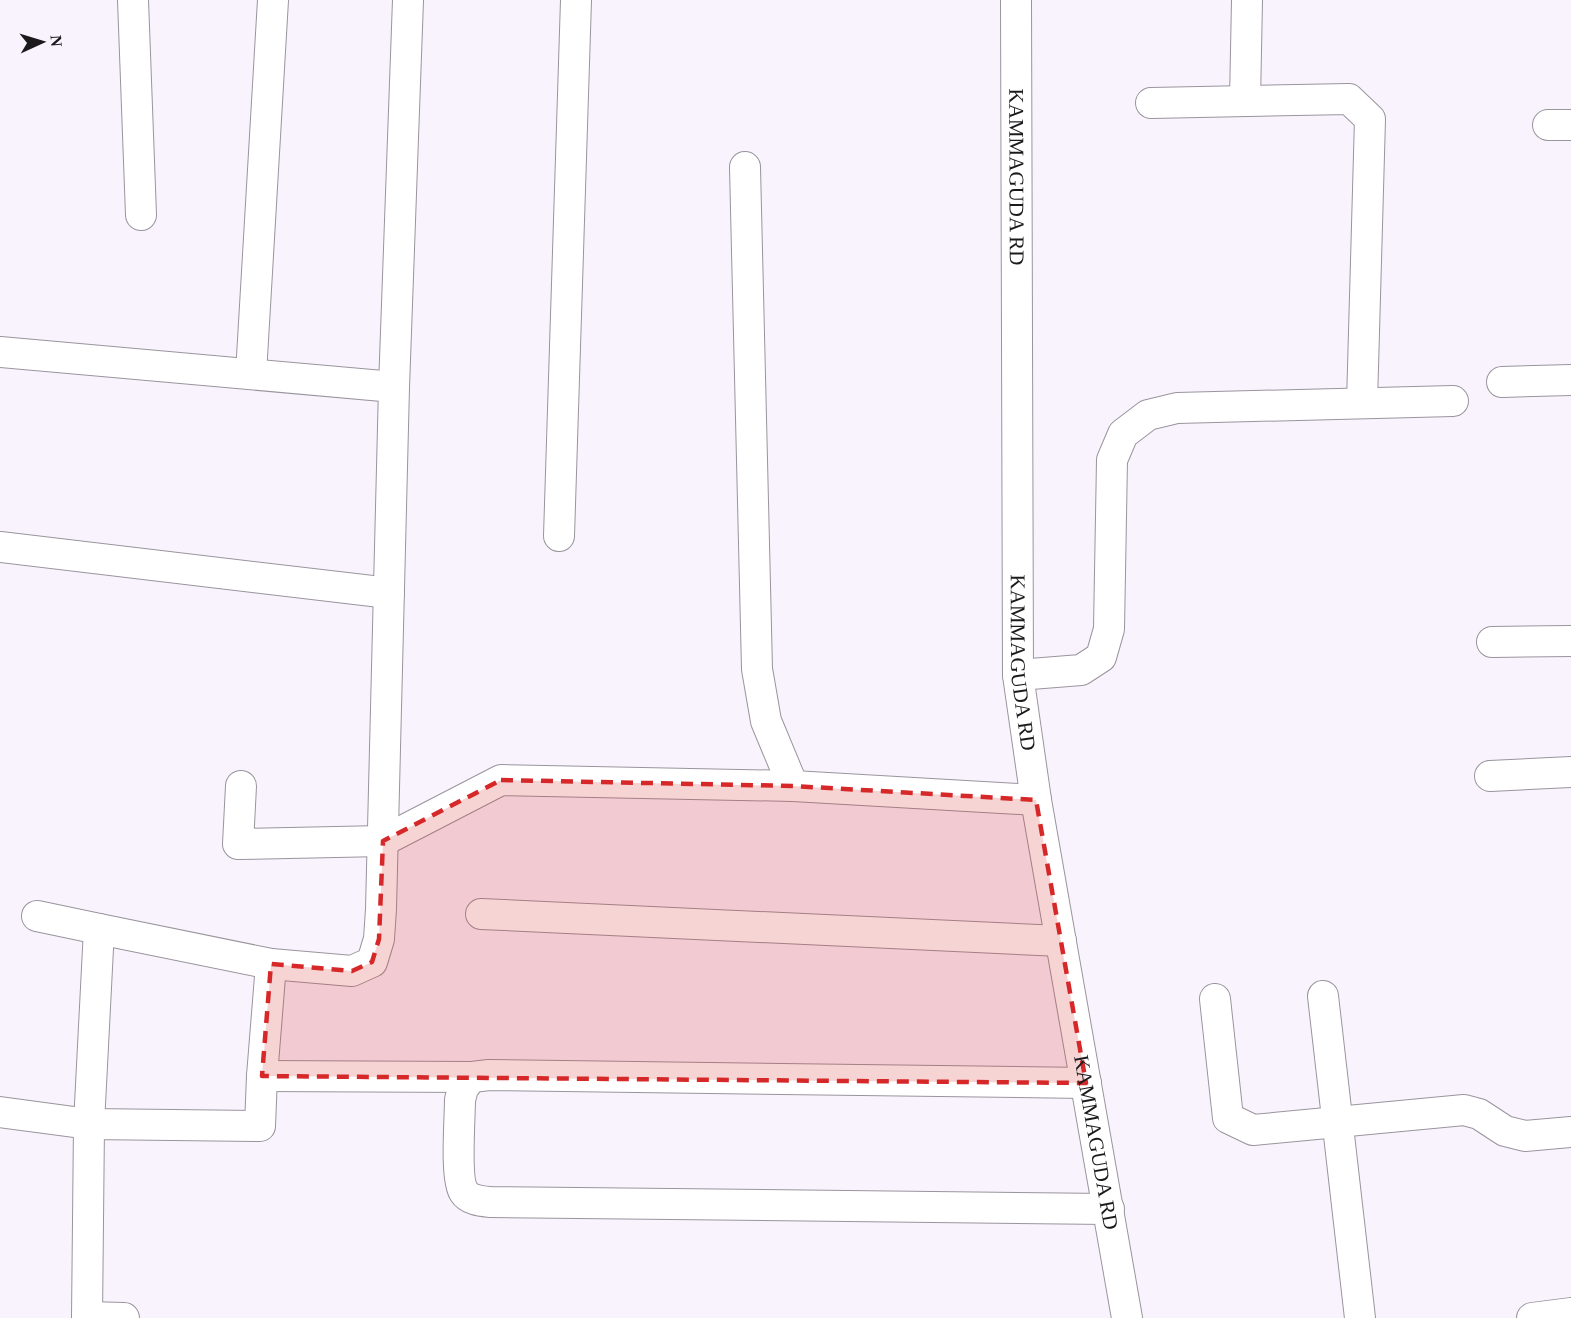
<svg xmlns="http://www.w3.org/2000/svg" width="1571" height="1318" font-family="Georgia,serif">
<rect width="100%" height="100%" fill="#f9f3fd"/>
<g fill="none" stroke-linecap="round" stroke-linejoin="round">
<defs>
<g id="minor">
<path d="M133 0 141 215"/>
<path id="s1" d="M1016 0 1018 675 1036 800 1127 1318"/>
<path d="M1245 101 1247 0"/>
<path d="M1151 103 1349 99 1370 119 1362 403"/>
<path d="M1548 125H1571"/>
<path d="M745 167 757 669 766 721 793 786"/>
<path d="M0 352 394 387"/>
<path d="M251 374 273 0"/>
<path d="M1502 382 1571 380"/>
<path d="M559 536 576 0"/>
<path d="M0 547 389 593"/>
<path d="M1492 642 1571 641"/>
<path d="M1018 675 1081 670 1101 657 1109 629 1112 460 1123 434 1148 415 1177 408 1453 401"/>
<path d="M1490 776 1571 772"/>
<path d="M241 786 238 844 383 841 501 780 793 786 1036 800"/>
<path d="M481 914 1061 941"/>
<path d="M37 916 99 929"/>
<path d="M1323 996 1360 1318"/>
<path d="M1215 999 1228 1118 1253 1130 1464 1110 1479 1114 1505 1131 1525 1136 1571 1132"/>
<path d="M262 1076 472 1077"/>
<path d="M1086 1083 489 1075 472 1077 463 1088 460 1100C460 1118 455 1179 464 1192 469 1200 481 1201 490 1202L1109 1209"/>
<path d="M0 1112 89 1124 99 929 271 964 352 971 372 962 379 939 381 909 394 387 408 0"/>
<path d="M87 1317 124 1318"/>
<path d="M87 1318 89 1124 260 1126 262 1076 271 964"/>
<path d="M1532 1318 1571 1313"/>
</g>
</defs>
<use href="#minor" stroke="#9a949d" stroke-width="32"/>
<use href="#minor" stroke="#fff" stroke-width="30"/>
</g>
<path fill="#d62828" fill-opacity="0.2" stroke="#d62828" stroke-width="4.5" stroke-dasharray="12 8" stroke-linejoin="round" d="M501 780 793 786 1036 800 1086 1083 262 1076 271 964 352 971 372 962 379 939 383 841Z"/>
<g text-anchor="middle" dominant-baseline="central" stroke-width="6" stroke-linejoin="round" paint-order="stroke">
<g font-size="21" fill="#1b191c" stroke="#f9f3fd">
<text stroke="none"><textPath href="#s1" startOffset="177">KAMMAGUDA RD</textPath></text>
<text stroke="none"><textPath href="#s1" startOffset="663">KAMMAGUDA RD</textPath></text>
<text stroke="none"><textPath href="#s1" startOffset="1149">KAMMAGUDA RD</textPath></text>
</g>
</g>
<g transform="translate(42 42) rotate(86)" stroke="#f9f3fd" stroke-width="4.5" paint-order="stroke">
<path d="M0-4.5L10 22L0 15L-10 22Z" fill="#1b191c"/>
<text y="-9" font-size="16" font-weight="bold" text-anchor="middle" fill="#1b191c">N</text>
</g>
</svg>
